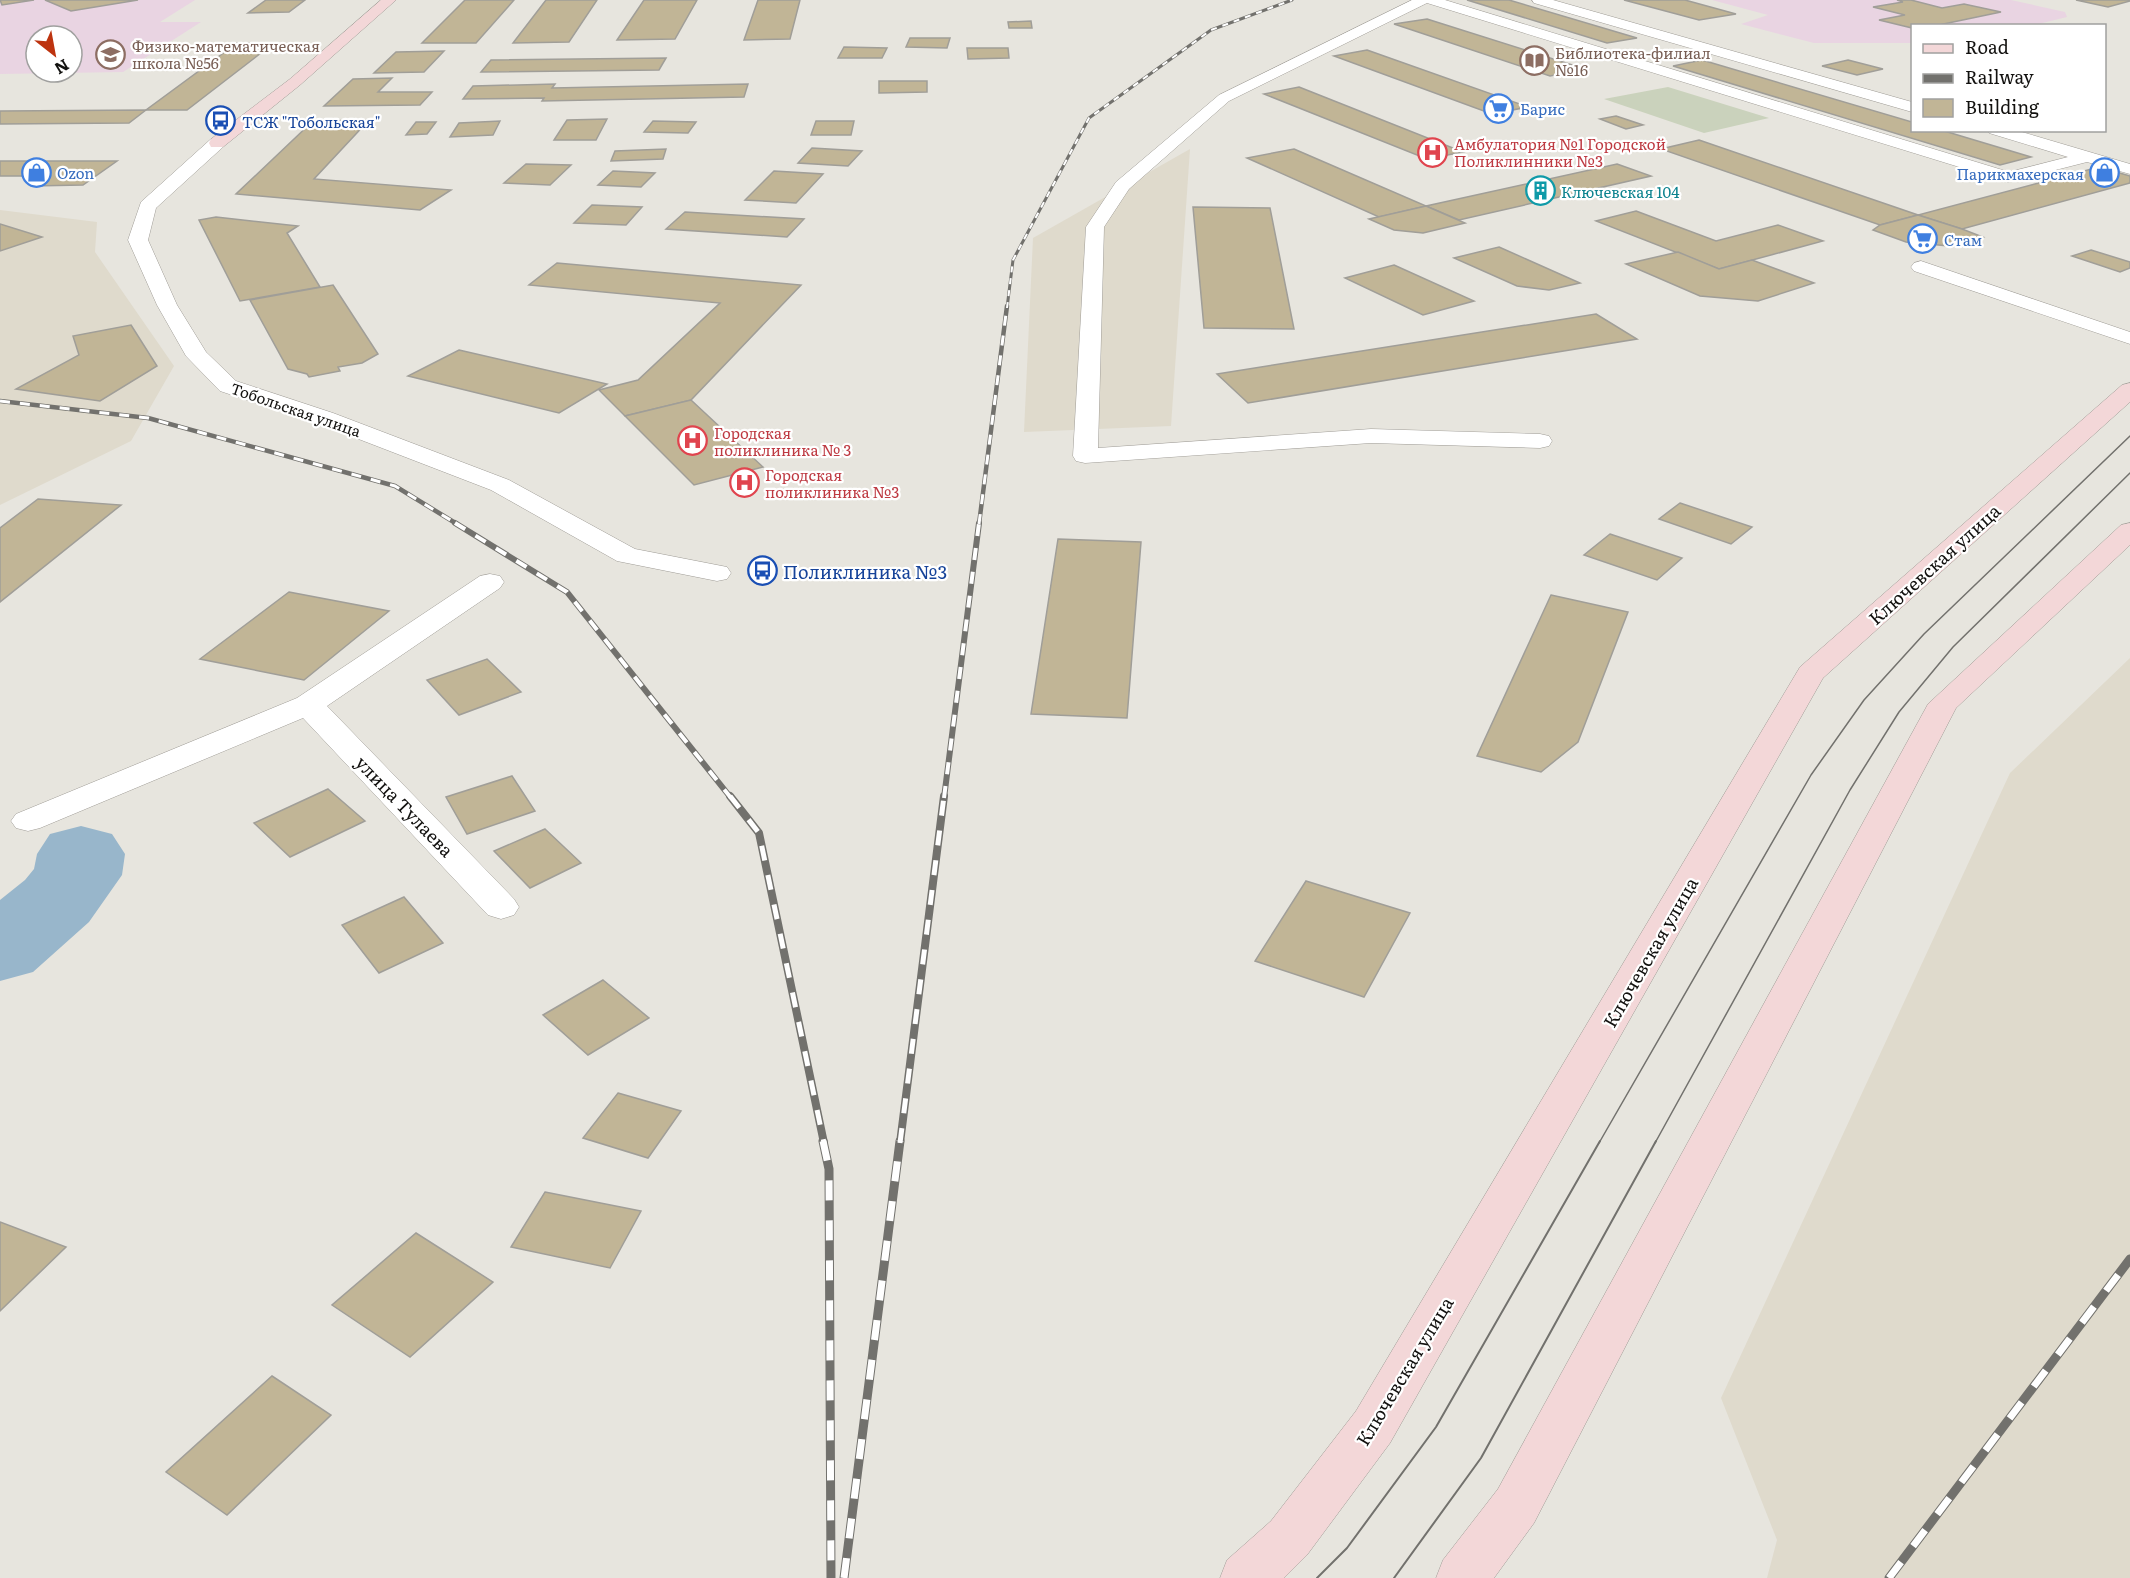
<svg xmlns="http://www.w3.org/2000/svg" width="2130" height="1578" font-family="Literata,serif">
<rect width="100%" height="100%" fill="#e7e5de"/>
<g fill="#e9d4e2" fill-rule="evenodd">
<path d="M0 0H195L160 22H201L123 72 0 74ZM36 36H72V72H36Z"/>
<path d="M1712 0H2011L2065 12 2067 17 2030 26H1912V43H1814L1741 24 1768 15Z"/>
</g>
<g fill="#dfdacc">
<path d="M1190 149 1171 426 1024 432 1033 238Z"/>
<path d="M0 210 97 222 95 252 174 366 131 441 0 505Z"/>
<path d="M2130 658V1578H1767L1777 1540 1721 1398 2010 773Z"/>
</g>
<path fill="#cad2bc" d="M1668 87 1769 118 1704 133 1604 99Z"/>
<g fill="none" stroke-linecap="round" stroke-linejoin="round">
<path fill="#98b6cb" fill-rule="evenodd" d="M81 826 112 834 125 854 122 875 89 922 33 972 0 981V900L25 880 34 869 37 854 50 834Z"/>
</g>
<g fill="#c1b596" stroke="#a09e98" stroke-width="1.5">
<path d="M0 0H34L2 5Z"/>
<path d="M45 0H138L71 11Z"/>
<path d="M266 0H305L289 12 248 13Z"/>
<path d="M465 0H514L476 43H422Z"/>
<path d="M546 0H597L569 42 513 43Z"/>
<path d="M644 0H697L675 39 617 40Z"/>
<path d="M758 0H800L790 39 744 40Z"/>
<path d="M1467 0H1509L1637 38 1607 43Z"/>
<path d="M1624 0H1685L1736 14 1699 20Z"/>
<path d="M1897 0H1911L1942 8 1964 4 2001 12 1934 26H1912V28L1879 20 1905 15 1873 7 1903 2Z"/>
<path d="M2076 0H2130V1L2108 7Z"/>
<path d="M1427 19 1585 69 1550 76 1394 24Z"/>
<path d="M1031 21 1032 28H1009L1008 22Z"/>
<path d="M910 38H950L947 48 906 47Z"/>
<path d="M237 43H274L187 110H146Z"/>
<path d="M844 47 887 48 882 58H838Z"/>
<path d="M967 48H1008L1009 58 968 59Z"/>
<path d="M1367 50 1528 107 1492 114 1334 56Z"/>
<path d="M444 51 424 72 374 73 396 52Z"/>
<path d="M666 58 659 70 481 72 491 60Z"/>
<path d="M1702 60 1912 122V130H1941L2031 157 2000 165 1673 66Z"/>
<path d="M1848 60 1883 69 1857 75 1822 66Z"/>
<path d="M392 78 378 92H432L420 105 324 106 353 79Z"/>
<path d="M879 81H927V92L879 93Z"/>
<path d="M555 84 552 88 748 84 744 97 542 101 544 98 463 99 473 86Z"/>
<path d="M1299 87 1463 152 1427 159 1264 94Z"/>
<path d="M146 110 129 123 0 124V111Z"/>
<path d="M1616 116 1643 125 1626 129 1600 119Z"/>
<path d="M607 119 596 140H554L567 120Z"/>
<path d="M369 120 314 179 451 190 420 210 236 194 313 121Z"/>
<path d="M500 121 493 135 450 137 459 123Z"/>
<path d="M653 121 696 122 688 133 644 132Z"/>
<path d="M816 121H854L851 135H811Z"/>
<path d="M416 122H436L427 134 406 135Z"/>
<path d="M1699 140 1918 215 1880 225 1661 149Z"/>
<path d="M812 148 862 151 848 166 798 163Z"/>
<path d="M666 149 663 159 611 161 615 151Z"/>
<path d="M1294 149 1426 206 1379 217 1247 158Z"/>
<path d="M0 161H117L83 185 33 186 47 176H0Z"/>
<path d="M526 164 571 165 550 185 504 183Z"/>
<path d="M1617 164 1651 176 1459 220 1426 206Z"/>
<path d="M2099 167 2130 176V183L1962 229 1918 215Z"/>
<path d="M613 171 655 173 641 187 598 185Z"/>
<path d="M774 171 823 174 796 203 745 200Z"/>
<path d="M592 205 642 207 626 225 574 223Z"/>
<path d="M1426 206 1465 223 1423 233 1394 230 1369 219Z"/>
<path d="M1193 207 1270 208 1294 329 1204 328Z"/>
<path d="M1636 211 1716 241 1778 225 1823 241 1719 269 1596 221Z"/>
<path d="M685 212 804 219 787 237 666 229Z"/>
<path d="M1918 215 1962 229 1983 237 1949 246 1906 242 1873 230 1880 225Z"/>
<path d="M216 217 298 226 287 233 320 287 240 301 199 220Z"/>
<path d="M0 224 42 237 0 251Z"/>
<path d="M1499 247 1580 283 1549 290 1517 286 1454 258Z"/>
<path d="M2091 250 2130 262V268L2120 272 2072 256Z"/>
<path d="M1678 252 1719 269 1752 260 1814 283 1758 301 1700 296 1626 264Z"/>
<path d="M557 263 801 285 691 400 625 416 599 390 638 380 720 303 529 285Z"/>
<path d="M1394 265 1474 301 1423 315 1345 278Z"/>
<path d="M333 285 378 354 362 363 338 367 340 371 309 377 307 374 288 369 250 300Z"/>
<path d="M1596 314 1637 339 1248 403 1217 374Z"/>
<path d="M131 325 157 366 100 401 16 389 79 355 73 336Z"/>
<path d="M459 350 607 384 559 413 408 376Z"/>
<path d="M691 400 763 467 694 485 625 416Z"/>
<path d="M38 499 121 505 0 602V528Z"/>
<path d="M1680 503 1752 527 1731 544 1659 519Z"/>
<path d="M1610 534 1682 558 1657 580 1584 555Z"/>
<path d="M1058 539 1141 542 1127 718 1031 714Z"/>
<path d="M289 592 389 611 304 680 200 659Z"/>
<path d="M1551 595 1628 612 1578 742 1541 772 1477 756Z"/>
<path d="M487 659 521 692 459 715 427 680Z"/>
<path d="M512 776 535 811 467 834 446 797Z"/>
<path d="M328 789 365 821 290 857 254 823Z"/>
<path d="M545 829 581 863 530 888 494 851Z"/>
<path d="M1306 881 1410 913 1364 997 1255 961Z"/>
<path d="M404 897 443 943 379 973 342 925Z"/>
<path d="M603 980 649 1018 588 1055 543 1015Z"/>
<path d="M618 1093 681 1111 648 1158 583 1138Z"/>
<path d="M545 1192 641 1211 610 1268 511 1247Z"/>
<path d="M0 1222 66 1247 0 1311Z"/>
<path d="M416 1233 493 1282 410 1357 332 1305Z"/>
<path d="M272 1376 331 1415 227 1515 166 1472Z"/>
</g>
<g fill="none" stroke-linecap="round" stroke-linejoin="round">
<defs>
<g id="street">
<path d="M1412 0H1445L2009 172 2068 157 1989 133 1987 130H2015L2130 164V174L2087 162 2008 182 1427 3 1229 101 1129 189 1104 227 1098 448 1371 429 1540 434 1549 436 1552 441 1549 446 1540 448 1371 443 1085 463 1076 461 1073 456 1086 227 1116 182 1219 95Z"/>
<path d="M1532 0H1553L1912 102V112L1534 3Z"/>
<path d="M217 138 225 143 223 147 156 208 148 240 177 305 206 352 236 381 333 413 509 480 635 549 727 567 731 573 727 579 717 581 617 561 491 490 317 423 220 391 186 356 157 305 128 240 141 202 211 139Z"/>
<path d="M1921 261 2130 332V344L1914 271 1911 267 1914 263Z"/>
<path d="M490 574 500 576 504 582 500 588 327 706 514 899 519 907 514 915 501 919 488 915 303 718 40 828 28 831 16 828 11 821 16 814 297 698 480 576Z"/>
</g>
<g id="secondary">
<path d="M381 0H396L300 85 223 147H211L209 143 211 139 290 79Z"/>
<path d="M2130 383V402L1823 678 1390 1443 1307 1555 1284 1578H1220L1227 1560 1271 1521 1356 1411 1800 667 2122 385Z"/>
<path d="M2130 523V545L1956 708 1534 1523 1494 1578H1436L1443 1560 1498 1489 1928 704 2121 525Z"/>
</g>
</defs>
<use href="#street" stroke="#9f9c96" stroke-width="1"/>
<use href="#secondary" stroke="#9f9c96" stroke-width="1"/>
<use href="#street" fill="#fff" fill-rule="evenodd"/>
<use href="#secondary" fill="#f3d7d8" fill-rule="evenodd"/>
<g stroke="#72716d" stroke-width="1.5">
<path d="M1599 1143 1811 775 1864 700 1924 634 2130 436"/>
<path d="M1655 1143 1850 790 1899 712 1953 647 2130 473"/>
</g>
<g stroke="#72716d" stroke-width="2">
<path d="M1317 1578 1347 1548 1436 1427 1600 1141"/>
<path d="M1394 1578 1481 1458 1656 1141"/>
</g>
<defs>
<path id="rail-far4" d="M1007 308 1013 260 1089 118 1211 30 1292 0"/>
<g id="rail-far3">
<path d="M0 401 148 418 395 486 457 524"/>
<path d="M979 524 1007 306"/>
</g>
<g id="rail-far2">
<path d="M455 523 567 592 731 798"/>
<path d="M944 798 979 523"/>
</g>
<g id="rail-far1">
<path d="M730 796 759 833 824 1143"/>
<path d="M900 1143 944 796"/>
</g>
<g id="rail">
<path d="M823 1141 829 1169 831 1578"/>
<path d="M844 1578 900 1141"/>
<path d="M1889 1578 2130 1259"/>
</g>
</defs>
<use href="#rail-far4" stroke="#72716d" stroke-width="3"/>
<use href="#rail-far3" stroke="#72716d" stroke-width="4.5"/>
<use href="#rail-far2" stroke="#72716d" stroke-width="6"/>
<use href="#rail-far1" stroke="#72716d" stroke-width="8"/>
<use href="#rail" stroke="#72716d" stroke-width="9"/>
<use href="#rail-far4" stroke="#fff" stroke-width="2" stroke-dasharray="6" stroke-linecap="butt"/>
<use href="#rail-far3" stroke="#fff" stroke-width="3" stroke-dasharray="10" stroke-linecap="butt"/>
<use href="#rail-far2" stroke="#fff" stroke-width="4" stroke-dasharray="12" stroke-linecap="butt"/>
<use href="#rail-far1" stroke="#fff" stroke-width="5" stroke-dasharray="15" stroke-linecap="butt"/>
<use href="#rail" stroke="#fff" stroke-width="7" stroke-dasharray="20" stroke-linecap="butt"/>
</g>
<defs>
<symbol id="school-ring" viewBox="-11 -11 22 22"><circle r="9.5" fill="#fff" stroke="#8d6e63" stroke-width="1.5"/><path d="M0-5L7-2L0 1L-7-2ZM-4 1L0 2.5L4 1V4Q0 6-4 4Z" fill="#8d6e63"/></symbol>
<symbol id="library-ring" viewBox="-11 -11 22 22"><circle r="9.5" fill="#fff" stroke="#8d6e63" stroke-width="1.5"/><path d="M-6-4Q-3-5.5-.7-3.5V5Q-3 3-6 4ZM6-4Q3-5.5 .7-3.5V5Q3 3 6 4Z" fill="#8d6e63"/></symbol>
<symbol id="supermarket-ring" viewBox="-11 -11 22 22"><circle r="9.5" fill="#fff" stroke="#3f7fe0" stroke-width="1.5"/><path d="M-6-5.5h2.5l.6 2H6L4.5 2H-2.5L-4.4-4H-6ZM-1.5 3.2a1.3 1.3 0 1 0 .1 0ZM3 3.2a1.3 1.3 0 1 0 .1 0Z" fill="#3f7fe0"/></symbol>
<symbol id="bus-ring" viewBox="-11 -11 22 22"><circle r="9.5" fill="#fff" stroke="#1a4fb4" stroke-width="1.5"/><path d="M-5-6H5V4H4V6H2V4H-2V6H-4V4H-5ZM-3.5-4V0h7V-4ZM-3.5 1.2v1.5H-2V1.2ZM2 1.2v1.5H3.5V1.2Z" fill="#1a4fb4"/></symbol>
<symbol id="hospital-ring" viewBox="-11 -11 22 22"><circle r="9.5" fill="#fff" stroke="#e0444e" stroke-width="1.5"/><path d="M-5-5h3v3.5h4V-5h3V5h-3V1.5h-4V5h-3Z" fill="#e0444e"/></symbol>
<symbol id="shop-ring" viewBox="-11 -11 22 22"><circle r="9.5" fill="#fff" stroke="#3f7fe0" stroke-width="1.5"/><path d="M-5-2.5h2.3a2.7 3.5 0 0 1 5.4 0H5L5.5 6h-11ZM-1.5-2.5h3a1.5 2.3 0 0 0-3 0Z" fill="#3f7fe0"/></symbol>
<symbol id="building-ring" viewBox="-11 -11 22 22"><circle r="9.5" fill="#fff" stroke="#0f9aa8" stroke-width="1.5"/><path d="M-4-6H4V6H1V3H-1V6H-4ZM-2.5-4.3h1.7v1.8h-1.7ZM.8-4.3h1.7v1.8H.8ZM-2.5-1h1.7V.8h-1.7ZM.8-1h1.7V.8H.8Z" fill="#0f9aa8"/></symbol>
</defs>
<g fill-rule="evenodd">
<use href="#school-ring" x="94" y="38" width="33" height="33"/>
<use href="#library-ring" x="1518" y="44" width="33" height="33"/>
<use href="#supermarket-ring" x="1482" y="92" width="33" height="33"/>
<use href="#bus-ring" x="204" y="104" width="33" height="33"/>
<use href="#hospital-ring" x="1416" y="136" width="33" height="33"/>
<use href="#shop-ring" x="20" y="156" width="33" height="33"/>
<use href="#shop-ring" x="2088" y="156" width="33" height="33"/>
<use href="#building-ring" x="1524" y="174" width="33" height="33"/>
<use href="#supermarket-ring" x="1906" y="222" width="33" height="33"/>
<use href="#hospital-ring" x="676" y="424" width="33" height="33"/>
<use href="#hospital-ring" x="728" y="466" width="33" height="33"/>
<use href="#bus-ring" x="746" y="554" width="33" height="33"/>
</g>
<g text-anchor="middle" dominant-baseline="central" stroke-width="4.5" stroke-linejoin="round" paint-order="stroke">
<g font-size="15" fill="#785e54" stroke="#fff" text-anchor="start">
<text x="132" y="45">Физико-математическая<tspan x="132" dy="17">школа №56</tspan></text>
<text x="1555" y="52">Библиотека-филиал<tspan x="1555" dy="17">№16</tspan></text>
</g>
<g font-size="15" fill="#366cbe" stroke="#fff" text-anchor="start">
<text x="1520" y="108">Барис</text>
<text x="57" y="172">Ozon</text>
<text x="2084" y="173" text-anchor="end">Парикмахерская</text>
<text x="1944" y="239">Стам</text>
</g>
<g font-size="15" fill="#164399" stroke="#fff" text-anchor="start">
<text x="242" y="121">ТСЖ "Тобольская"</text>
</g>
<g font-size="15" fill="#be3a42" stroke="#fff" text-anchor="start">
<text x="1454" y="143">Амбулатория №1 Городской<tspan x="1454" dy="17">Поликлинники №3</tspan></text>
<text x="714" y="432">Городская<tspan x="714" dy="17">поликлиника № 3</tspan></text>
<text x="765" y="474">Городская<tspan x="765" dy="17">поликлиника №3</tspan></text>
</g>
<g font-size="15" fill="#0d838f" stroke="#fff" text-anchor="start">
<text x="1561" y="191">Ключевская 104</text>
</g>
<g font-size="15" fill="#12110f" stroke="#fff">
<text transform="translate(296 409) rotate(19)">Тобольская улица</text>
</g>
<g font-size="18" fill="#12110f" stroke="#fff">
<text transform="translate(1934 564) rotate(-42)">Ключевская улица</text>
<text transform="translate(405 806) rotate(46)">улица Тулаева</text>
<text transform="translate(1650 952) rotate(-60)">Ключевская улица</text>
<text transform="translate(1404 1371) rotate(-59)">Ключевская улица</text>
</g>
<g font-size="18" fill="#164399" stroke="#fff" text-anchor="start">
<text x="783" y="571">Поликлиника №3</text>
</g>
</g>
<rect x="1911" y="24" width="195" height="108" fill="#ffffff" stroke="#a0a09f" stroke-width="1.5"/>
<rect x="1923" y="44" width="30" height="9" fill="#f3d7d8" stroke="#a0a09f" stroke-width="1.5"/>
<text x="1965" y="54" font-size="18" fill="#12110f">Road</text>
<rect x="1923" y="74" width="30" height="9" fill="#72716d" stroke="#a0a09f" stroke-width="1.5"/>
<text x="1965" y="84" font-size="18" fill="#12110f">Railway</text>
<rect x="1923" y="99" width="30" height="18" fill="#c1b596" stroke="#a0a09f" stroke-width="1.5"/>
<text x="1965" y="114" font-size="18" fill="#12110f">Building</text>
<g transform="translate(54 54) rotate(149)"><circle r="28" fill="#ffffff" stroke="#a0a09f" stroke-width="1.5"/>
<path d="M0-4.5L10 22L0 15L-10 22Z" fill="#bd330f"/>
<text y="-9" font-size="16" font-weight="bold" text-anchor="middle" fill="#12110f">N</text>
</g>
</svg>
